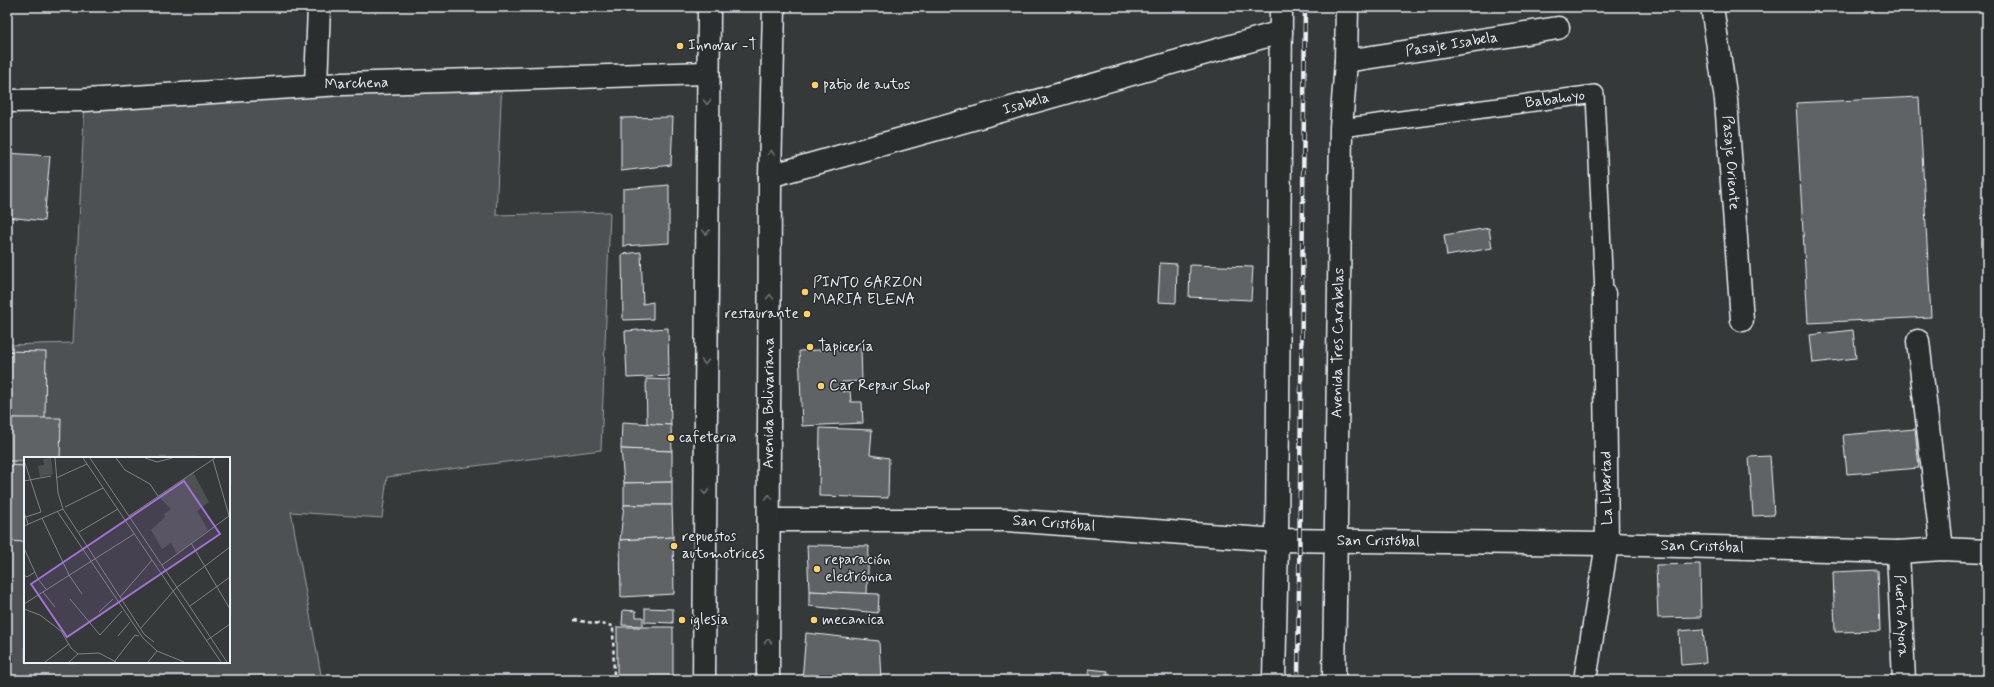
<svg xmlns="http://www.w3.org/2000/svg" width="1994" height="687" font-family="Mynerve,sans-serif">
<rect width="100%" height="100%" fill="#35393a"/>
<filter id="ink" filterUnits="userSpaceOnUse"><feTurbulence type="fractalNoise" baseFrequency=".025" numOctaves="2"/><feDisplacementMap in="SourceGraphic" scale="8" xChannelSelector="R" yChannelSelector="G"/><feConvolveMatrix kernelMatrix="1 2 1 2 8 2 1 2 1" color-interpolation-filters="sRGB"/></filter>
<g filter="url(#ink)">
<path fill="#4d5152" stroke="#9aa1a5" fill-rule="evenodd" d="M502 79 496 215 610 212 601 450 387 477 382 518 291 512 322 680H7V345L73 343 85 100ZM25 458H229V662H25Z"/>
<g fill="#5f6365" stroke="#e8f1f8">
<path d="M1919 97 1931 317 1808 323 1796 103Z"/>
<path d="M673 117 671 165 621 171V118Z"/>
<path d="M7 153 50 156 44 221 7 217Z"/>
<path d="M669 185V243L623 246V189Z"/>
<path d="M1489 228 1492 248 1447 256 1444 235Z"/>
<path d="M641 252 643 304 653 302V319L623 320 622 254Z"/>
<path d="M1160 263 1177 264 1176 303 1158 302Z"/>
<path d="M1190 265 1253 267 1251 300 1189 297Z"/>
<path d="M668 328 669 376 627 378 625 331Z"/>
<path d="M1853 330 1856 358 1813 363 1810 335Z"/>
<path d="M861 348 862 381 842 382V392L850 391 851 402H862L863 423 802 426 799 351Z"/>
<path d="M7 351 46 352 45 419 7 418Z"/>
<path d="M646 379 670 380 671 425 647 424Z"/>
<path d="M7 418H61L60 458H25V461H7Z"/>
<path d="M622 422 671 425 672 451 621 449Z"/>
<path d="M820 428 872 430 870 455 889 458 888 498 819 496Z"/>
<path d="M1915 429 1919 468 1847 474 1843 435Z"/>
<path d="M621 449 672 451V482L624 483Z"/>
<path d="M1770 456 1774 515 1753 516 1749 457Z"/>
<path d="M7 465 25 466V542L7 541Z"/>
<path d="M672 482V505H624V483Z"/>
<path d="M624 505H672L673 537 620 540Z"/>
<path d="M673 537 674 594 621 597 620 540Z"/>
<path d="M807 545 869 546 867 594 809 591Z"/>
<path d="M1700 564 1701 617 1658 618 1656 565Z"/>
<path d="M1878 570 1880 631 1835 632 1833 572Z"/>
<path d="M809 591 879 594 878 613 809 606Z"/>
<path d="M645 608 673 609V623L645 622Z"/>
<path d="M623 610 636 611V617H643V626L622 625Z"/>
<rect x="617" y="627" width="56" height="53"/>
<path d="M1703 629 1706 663 1681 665 1679 631Z"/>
<path d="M806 633 879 641 881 680H802Z"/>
<path d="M1089 669 1108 671 1107 680H1089Z"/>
</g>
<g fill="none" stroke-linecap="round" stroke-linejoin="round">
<defs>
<g id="pedestrian">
<path id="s1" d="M1341 128 1595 94 1604 294"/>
</g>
<g id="minor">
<path id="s2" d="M1712 7 1726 100 1742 320"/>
<path id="s3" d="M1346 61 1558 28"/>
<path d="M316 85 319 7"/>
<path id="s4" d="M7 101 85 100 342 84 707 73"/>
<path id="s5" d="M770 176 1281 32"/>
<path d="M1918 341 1942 549"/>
<path id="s6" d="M769 520H1007L1277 540 1607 544 1898 552 1942 549 1987 551"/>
<path id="s7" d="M1898 552 1904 680"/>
<path d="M1274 680 1277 540 1281 7"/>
<path id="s8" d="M1334 680 1341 128 1346 61 1347 7"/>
<path d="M1585 680 1607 544 1604 294"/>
</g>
<g id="primary">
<path d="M704 680 709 7"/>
<path id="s9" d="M768 680 770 176 774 7"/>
</g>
</defs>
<use href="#pedestrian" stroke="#e8f1f8" stroke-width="20"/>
<use href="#minor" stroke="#e8f1f8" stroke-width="25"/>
<use href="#primary" stroke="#e8f1f8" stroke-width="25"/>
<path stroke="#e8f1f8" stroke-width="2.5" stroke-dasharray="4 3" stroke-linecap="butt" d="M574 620 613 626 614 680"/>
<use href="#pedestrian" stroke="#2a2d2e" stroke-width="17"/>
<use href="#minor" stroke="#2a2d2e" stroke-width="22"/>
<use href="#primary" stroke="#2a2d2e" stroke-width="22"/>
<defs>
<path id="rail" d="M1298 680 1305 7"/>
</defs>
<use href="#rail" stroke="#e8f1f8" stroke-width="4.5"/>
<use href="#rail" stroke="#2a2d2e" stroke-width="3" stroke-dasharray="9" stroke-linecap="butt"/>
</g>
<defs><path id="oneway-chevron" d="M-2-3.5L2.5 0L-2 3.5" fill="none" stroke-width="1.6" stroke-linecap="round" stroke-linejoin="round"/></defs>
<g stroke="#6c7275">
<use href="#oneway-chevron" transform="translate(707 102) rotate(90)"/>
<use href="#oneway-chevron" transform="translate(771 153) rotate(-89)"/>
<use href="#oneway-chevron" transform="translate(706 232) rotate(90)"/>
<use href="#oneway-chevron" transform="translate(770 297) rotate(-90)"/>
<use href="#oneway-chevron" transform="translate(705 362) rotate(90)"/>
<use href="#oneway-chevron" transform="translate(705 492) rotate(90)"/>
<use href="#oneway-chevron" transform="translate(769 497) rotate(-90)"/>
<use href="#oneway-chevron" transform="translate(768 641) rotate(-89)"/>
</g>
</g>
<g fill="#ffd166" stroke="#2a2d2e" stroke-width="1.5">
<circle cx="680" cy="46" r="4"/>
<circle cx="815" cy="85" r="4"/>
<circle cx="805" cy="292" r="4"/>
<circle cx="807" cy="314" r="4"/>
<circle cx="810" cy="347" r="4"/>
<circle cx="821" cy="386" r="4"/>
<circle cx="671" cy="438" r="4"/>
<circle cx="674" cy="546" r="4"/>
<circle cx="817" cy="569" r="4"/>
<circle cx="682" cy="620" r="4"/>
<circle cx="814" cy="620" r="4"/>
</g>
<g text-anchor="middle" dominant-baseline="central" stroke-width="3" stroke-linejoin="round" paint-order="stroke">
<g font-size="15" fill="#e8f1f8" stroke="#2a2d2e">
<text stroke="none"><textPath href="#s3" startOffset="107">Pasaje Isabela</textPath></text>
<text stroke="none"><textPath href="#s4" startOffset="350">Marchena</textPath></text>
<text stroke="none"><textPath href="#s1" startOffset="216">Babahoyo</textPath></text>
<text stroke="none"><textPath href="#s5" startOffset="266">Isabela</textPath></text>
<text stroke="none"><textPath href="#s2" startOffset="157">Pasaje Oriente</textPath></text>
<text stroke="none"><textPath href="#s8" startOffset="337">Avenida Tres Carabelas</textPath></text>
<text stroke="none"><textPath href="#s9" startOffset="277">Avenida Bolivariana</textPath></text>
<text transform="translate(1607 488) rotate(-91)">La Libertad</text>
<text stroke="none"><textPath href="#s6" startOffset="285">San Cristóbal</textPath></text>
<text stroke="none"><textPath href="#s6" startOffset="610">San Cristóbal</textPath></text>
<text stroke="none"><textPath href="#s6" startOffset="934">San Cristóbal</textPath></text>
<text stroke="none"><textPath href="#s7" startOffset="64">Puerto Ayora</textPath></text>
</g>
<g font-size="15" fill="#e8f1f8" stroke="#2a2d2e" text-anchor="start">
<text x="688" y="46">Innovar -T</text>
<text x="823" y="85">patio de autos</text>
<text x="813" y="283">PINTO GARZON<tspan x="813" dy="17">MARIA ELENA</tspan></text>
<text x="799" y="314" text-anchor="end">restaurante</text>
<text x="818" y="347">Tapicería</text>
<text x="829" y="386">Car Repair Shop</text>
<text x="679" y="438">cafeteria</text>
<text x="682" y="537">repuestos<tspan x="682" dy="17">automotrices</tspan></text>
<text x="825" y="560">reparación<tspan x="825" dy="17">electrónica</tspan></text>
<text x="690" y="620">iglesia</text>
<text x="822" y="620">mecanica</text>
</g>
</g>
<g transform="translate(24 457)">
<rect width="206" height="206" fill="#35393a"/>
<path d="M27 1 29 17 16 20 14 9 20 8 19 2ZM169 15 185 45 173 54 184 73 153 97 147 86 138 92 127 73 141 60 140 57 147 52 134 39Z" fill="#4d5152"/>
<path fill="none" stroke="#7d8386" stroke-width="1" d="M31 1 34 36 39 52 120 177 130 185M59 1 197 205M66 1 203 205M92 1 101 13 126 27 134 39M121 1 133 5 148 1M0 3 17 55 2 60M189 3 206 62M32 21 63 7M0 24 27 19M41 50 79 31M33 54 119 181 133 194 160 205M0 55 4 67M105 59 191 1M18 61 45 118 58 137M0 69 39 52M55 75 94 52M167 86 206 152M0 91 14 122 22 132M138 108 205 59M0 118 3 120 11 115M19 135 31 150M96 140 128 103M46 142 76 178 98 154M0 147 110 77M166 149 206 120M0 152 16 158 37 174 47 191 54 197 75 196 92 205M75 155 89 142M117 171 152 131 206 90M94 179 106 165M182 184 206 167M21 205 45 187M45 205 54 197M90 205 111 178 115 179M124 205 133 194"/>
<path fill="#a171d3" fill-opacity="0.15" stroke="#a171d3" stroke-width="2" d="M160 24 196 77 43 180 7 127Z"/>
<rect width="206" height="206" fill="none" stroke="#e8f1f8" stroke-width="2"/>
</g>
<rect width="1994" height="687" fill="none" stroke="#2a2d2e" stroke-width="24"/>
<rect x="12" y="12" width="1970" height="663" fill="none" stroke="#e8f1f8" stroke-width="1.5" filter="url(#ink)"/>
</svg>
